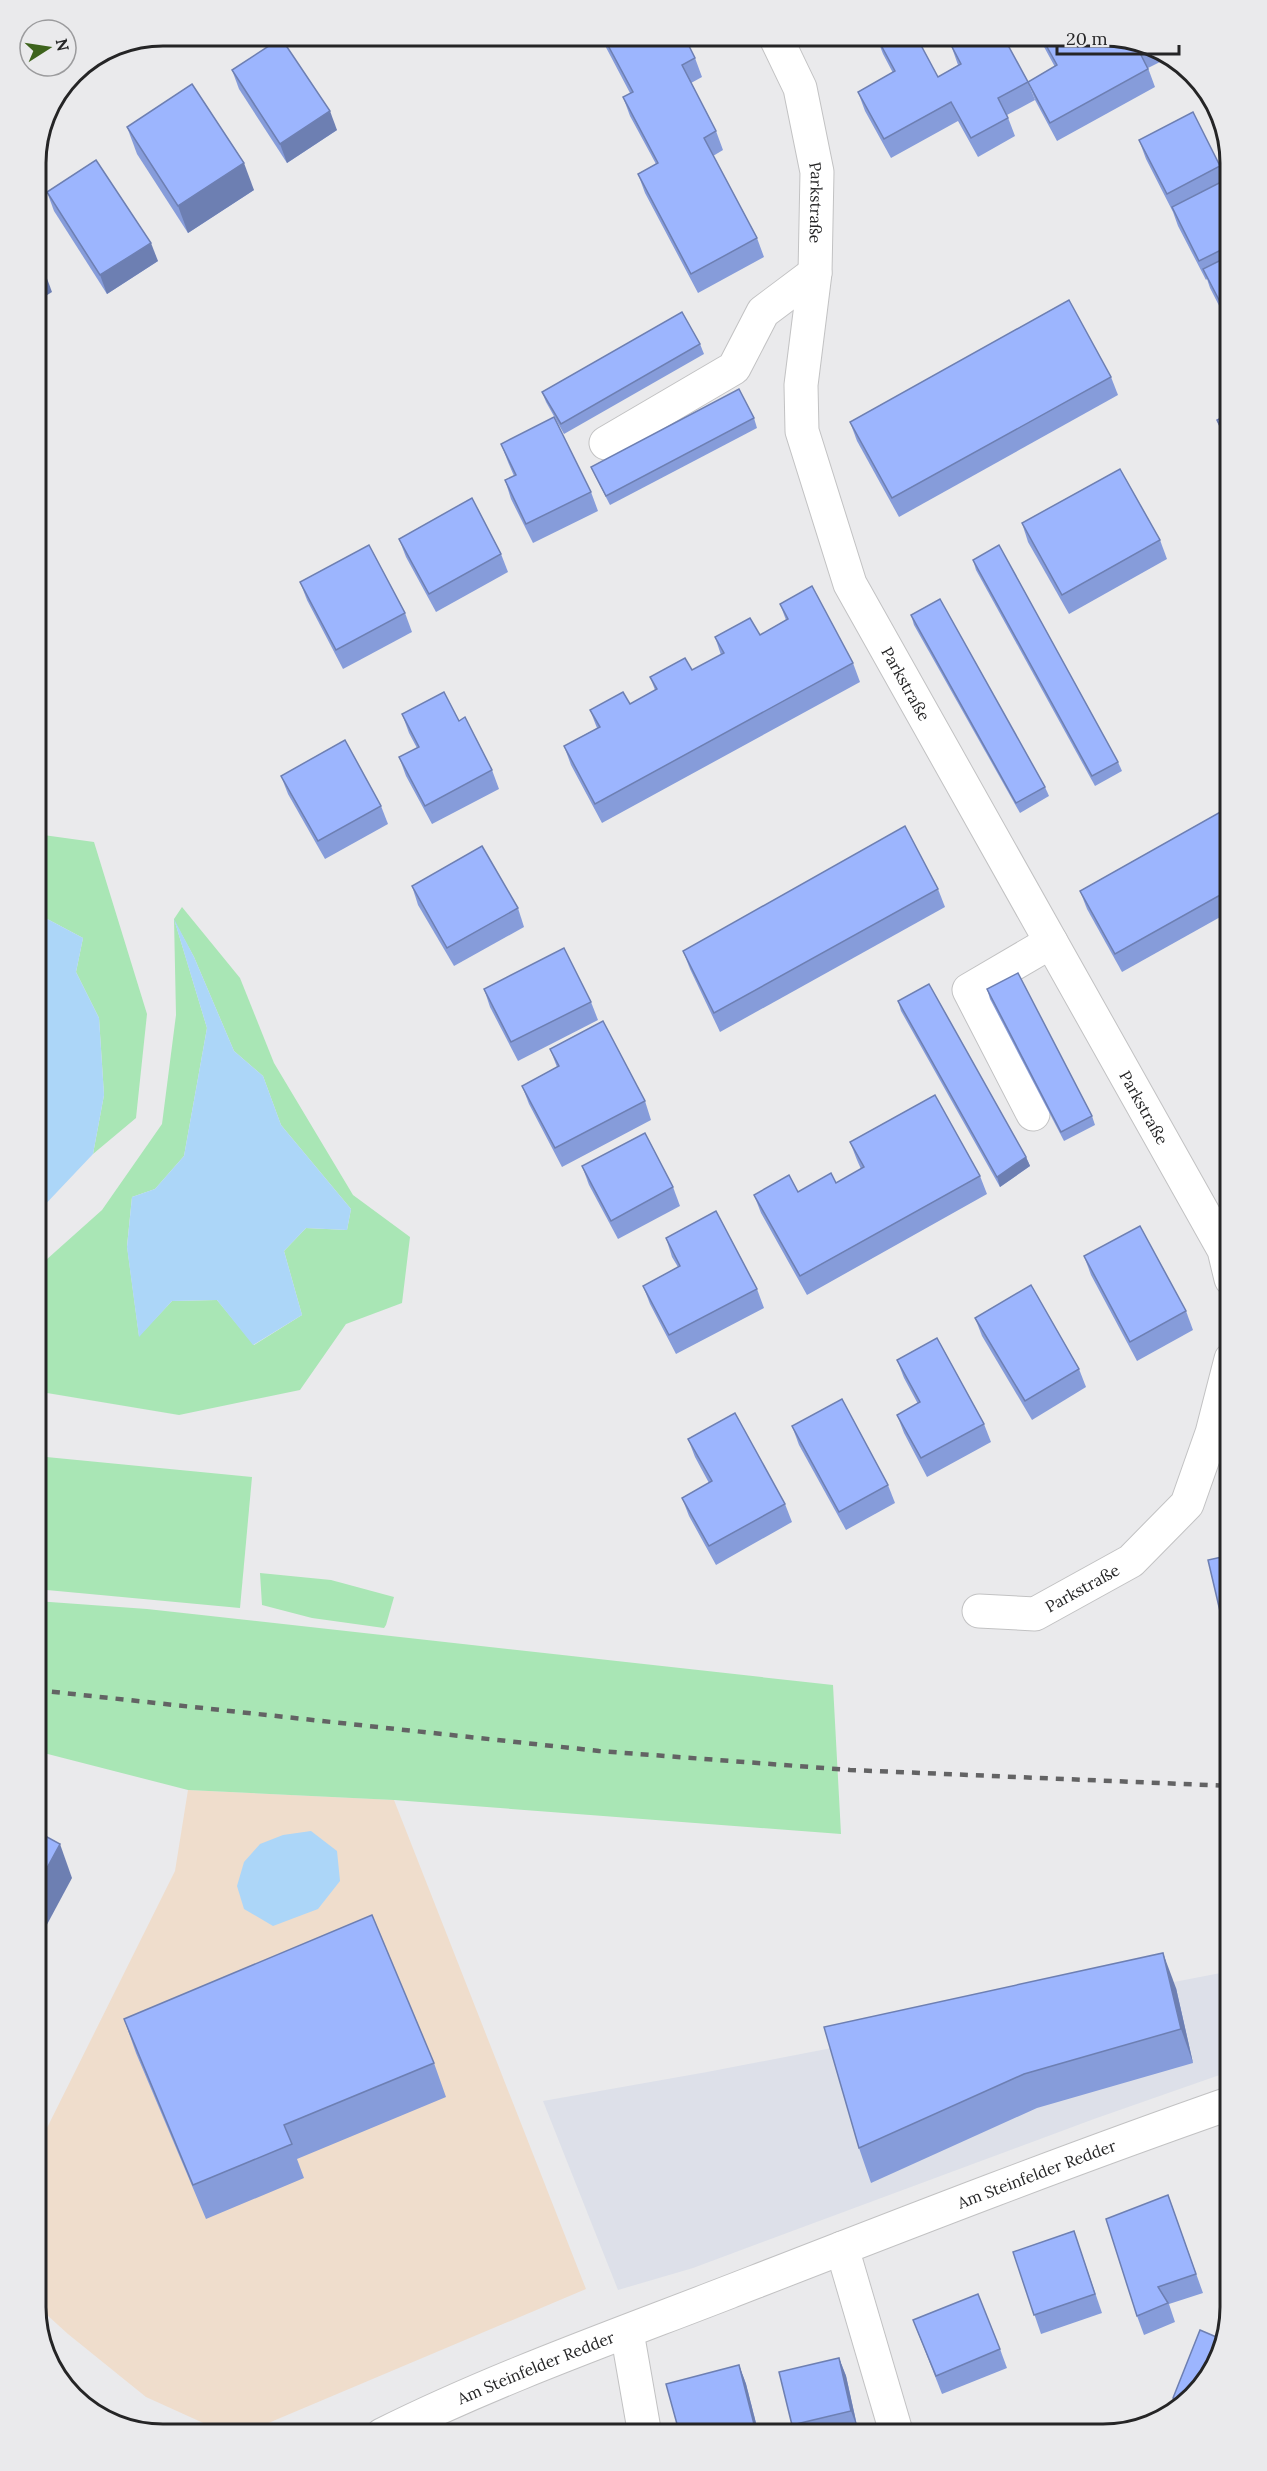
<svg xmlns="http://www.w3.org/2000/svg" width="1267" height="2471" font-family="Lora,serif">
<rect width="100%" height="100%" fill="#eaeaec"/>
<path fill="#efddcc" d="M188 1790 394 1800 586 2289 266 2424 221 2431 146 2397 68 2334 36 2305V2150L175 1871Z"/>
<path fill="#dde0e9" d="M1231 1971V2071L1094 2119 693 2268 618 2290 543 2101 707 2072Z"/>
<g fill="#a9e6b5" fill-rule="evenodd">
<path d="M36 834 94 842 147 1014 136 1118 93 1154 104 1095 99 1018 76 972 83 938 36 913Z"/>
<path d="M182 907 240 978 274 1063 353 1195 410 1237 402 1303 346 1324 300 1390 179 1415 47 1393 46 1260 102 1210 162 1124 176 1015 174 919ZM175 922 194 957 234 1051 263 1076 281 1125 351 1209 347 1230 306 1228 284 1251 302 1315 254 1345 217 1300 172 1301 139 1336 127 1246 132 1197 155 1189 184 1156 207 1028Z"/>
<path d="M36 1456 252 1477 240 1608 36 1589Z"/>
<path d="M260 1573 331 1580 394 1597 386 1625 384 1628 312 1618 262 1605Z"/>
<path d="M36 1601 147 1609 833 1685 841 1834 394 1800 188 1790 36 1751Z"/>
</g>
<g fill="#acd6f8">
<path d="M36 913 83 938 76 972 99 1018 104 1095 93 1154 39 1211H36Z"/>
<path d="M174 919 194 957 234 1051 263 1076 281 1125 351 1209 347 1230 306 1228 284 1251 302 1315 253 1345 217 1300 172 1301 139 1337 127 1247 132 1197 155 1189 184 1156 207 1028Z"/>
<path d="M311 1831 337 1851 340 1881 318 1909 273 1926 244 1909 237 1886 244 1862 260 1844 283 1835Z"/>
</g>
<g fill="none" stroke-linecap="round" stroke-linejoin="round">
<defs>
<g id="minor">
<path id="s1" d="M775 36 800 88 817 172 815 273 801 385 802 431 850 584 1224 1250 1231 1279"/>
<path d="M606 443 734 368 763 312 815 273"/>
<path d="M1033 1114 969 990 1051 942"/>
<path id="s2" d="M979 1611 1035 1614 1131 1561 1187 1504 1212 1433 1231 1359"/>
<path d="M842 2248 897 2435"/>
<path d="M627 2332 645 2435"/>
<path id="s3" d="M382 2435C494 2379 613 2337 729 2292 896 2227 1062 2162 1231 2103"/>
</g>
</defs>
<use href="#minor" stroke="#c2c2c3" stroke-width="35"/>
<use href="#minor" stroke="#fff" stroke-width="33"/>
<path stroke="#636364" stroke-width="4.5" stroke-dasharray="8 8" stroke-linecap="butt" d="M36 1690 599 1751 850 1770 1231 1786"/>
</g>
<g fill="#869cda">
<path d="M600 36H684L695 58 702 77 691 83 716 131 723 150 713 156 757 238 764 257 698 293 645 193 638 174 656 164 630 116 623 97 630 93Z"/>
<path d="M876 36 938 77 958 65 951 45 1028 82 1035 100 1007 115 1015 136 978 157 958 121 891 158 865 111 858 92 893 73 883 54Z"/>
<path d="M1040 36H1112L1168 58 1148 68 1155 87 1057 141 1035 100 1028 82 1055 67 1043 45Z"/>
<path d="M232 70 337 130 287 163 239 89Z"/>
<path d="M127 127 254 190 188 233 137 154Z"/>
<path d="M1139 140 1220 166 1225 180 1231 192V329L1210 288 1207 279 1206 280 1178 226 1173 212 1146 159Z"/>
<path d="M47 192 158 261 107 294 54 211Z"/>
<path d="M700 344 704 354 564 434 546 402 542 392Z"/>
<path d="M1111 377 1118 395 899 517 857 441 850 422Z"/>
<path d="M1231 413V453L1224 439 1217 420Z"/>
<path d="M754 418 757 428 610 505 595 476 591 467Z"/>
<path d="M501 444 591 492 598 511 533 543 511 499 505 480 514 476 508 462Z"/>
<path d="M1022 523 1160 540 1167 559 1069 614 1028 542Z"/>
<path d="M399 539 501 554 508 572 436 612 406 557Z"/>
<path d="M973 560 1118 762 1122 771 1095 786 976 570Z"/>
<path d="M300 582 405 613 412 632 343 669 307 600Z"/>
<path d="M780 604 853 663 860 682 602 823 571 765 564 746 597 728 590 710 630 704 655 690 650 677 692 670 721 655 715 637 760 635 786 620Z"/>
<path d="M911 615 1045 787 1049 796 1020 813 914 625Z"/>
<path d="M402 714 459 721 492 770 499 789 432 824 406 776 399 757 417 748 409 733Z"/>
<path d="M281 776 381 806 388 824 325 859 288 794Z"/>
<path d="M1231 806V911L1122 972 1087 909 1080 891Z"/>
<path d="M412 886 518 908 524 927 454 966 418 905Z"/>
<path d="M938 889 945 907 720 1032 690 969 683 951Z"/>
<path d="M484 989 591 1002 598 1020 518 1061 490 1007Z"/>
<path d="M987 989 1092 1116 1095 1125 1064 1141 990 999Z"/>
<path d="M898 1001 1026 1157 1030 1166 1000 1187 901 1011Z"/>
<path d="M550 1049 645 1101 651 1120 562 1167 529 1104 522 1086 557 1067Z"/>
<path d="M850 1142 980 1176 987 1194 807 1295 761 1213 754 1195 798 1192 836 1183 861 1169 857 1160Z"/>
<path d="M582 1166 673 1187 680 1206 618 1239 589 1185Z"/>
<path d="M666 1238 757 1289 764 1308 676 1354 650 1304 643 1286 678 1267 672 1257Z"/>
<path d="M1084 1256 1186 1311 1193 1330 1137 1361 1091 1275Z"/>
<path d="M975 1318 1079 1369 1086 1387 1032 1420 982 1336Z"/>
<path d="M897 1360 984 1424 991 1442 927 1477 904 1433 897 1415 918 1404 904 1378Z"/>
<path d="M792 1426 888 1485 895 1503 846 1530 799 1445Z"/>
<path d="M688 1439 785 1504 792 1522 716 1565 689 1516 682 1498 709 1483 695 1457Z"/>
<path d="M1176 1988 1193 2063 1037 2108 871 2183 859 2148Z"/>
<path d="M124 2019 434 2063 446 2097 297 2159 304 2178 206 2219 136 2053Z"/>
<path d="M1168 2195 1203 2293 1169 2304 1175 2322 1144 2335 1137 2316Z"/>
<path d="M1074 2231 1102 2313 1041 2334 1013 2252Z"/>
<path d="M913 2320 1000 2349 1007 2368 942 2394Z"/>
<path d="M839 2358 846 2376 858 2430 837 2435H795L792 2425Z"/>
<path d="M739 2365 746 2384 759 2435H680Z"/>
<path d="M1209 2378 1176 2406 1173 2398Z"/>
</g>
<g fill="#6d7fb2">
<path d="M330 111 337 130 287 163 280 144Z"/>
<path d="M244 163 254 190 188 233 178 206Z"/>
<path d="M151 243 158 261 107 294 100 275Z"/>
<path d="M45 273 52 292 36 302V279Z"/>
<path d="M1026 1157 1030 1166 1000 1187 997 1177Z"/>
<path d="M60 1844 72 1878 36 1945V1888Z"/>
<path d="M1163 1953 1176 1988 1193 2063 1181 2029Z"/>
<path d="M839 2358 846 2376 858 2430 851 2411Z"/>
<path d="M739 2365 746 2384 759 2435H758L755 2428Z"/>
</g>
<g fill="#9cb5fe" stroke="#6d7fb2" stroke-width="1.5">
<path d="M603 36H684L695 58 682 65 716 131 704 138 757 238 691 274 638 174 658 163 623 97 633 92Z"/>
<path d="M876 36H916L938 77 961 64 951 45 968 36H1003L1028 82 998 98 1008 118 971 138 951 102 884 139 858 92 895 71Z"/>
<path d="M1041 36H1112L1144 48 1139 51 1148 69 1050 123 1028 82 1057 65Z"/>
<path d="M281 38 330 111 280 144 232 70Z"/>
<path d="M192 84 244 163 178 206 127 127Z"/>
<path d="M1193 112 1220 166 1167 194 1139 140Z"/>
<path d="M96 160 151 243 100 275 47 192Z"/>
<path d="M1225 180 1231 192V245L1199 261 1172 207Z"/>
<path d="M1231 255V323L1203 269Z"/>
<path d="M36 259 45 273 36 279Z"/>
<path d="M1069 300 1111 377 892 498 850 422Z"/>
<path d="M682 312 700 344 561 424 542 392Z"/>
<path d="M739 389 754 418 606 496 591 467Z"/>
<path d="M1231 413V448L1217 420Z"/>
<path d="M554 417 591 492 526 524 505 480 516 475 501 444Z"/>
<path d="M1120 469 1160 540 1062 595 1022 523Z"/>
<path d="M472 498 501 554 429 594 399 539Z"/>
<path d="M369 545 405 613 336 650 300 582Z"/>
<path d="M999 545 1118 762 1092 776 973 560Z"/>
<path d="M812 586 853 663 595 804 564 746 600 727 590 710 623 692 630 704 657 689 650 677 685 658 692 670 724 653 715 637 750 618 760 635 788 619 780 604Z"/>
<path d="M940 599 1045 787 1016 803 911 615Z"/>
<path d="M444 692 459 721 465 717 492 770 425 806 399 757 419 747 402 714Z"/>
<path d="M345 740 381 806 318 841 281 776Z"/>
<path d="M1231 806V889L1115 954 1080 891Z"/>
<path d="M905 826 938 889 714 1013 683 951Z"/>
<path d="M482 846 518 908 447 948 412 886Z"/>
<path d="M564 948 591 1002 511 1042 484 989Z"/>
<path d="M1018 973 1092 1116 1061 1132 987 989Z"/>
<path d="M929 984 1026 1157 997 1177 898 1001Z"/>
<path d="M603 1021 645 1101 555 1148 522 1086 559 1066 550 1049Z"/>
<path d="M935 1095 980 1176 800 1276 754 1195 789 1175 798 1192 831 1173 836 1183 864 1167 850 1142Z"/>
<path d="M1231 1109V1119L1227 1111Z"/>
<path d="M645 1133 673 1187 611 1221 582 1166Z"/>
<path d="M716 1211 757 1289 669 1335 643 1286 680 1266 666 1238Z"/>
<path d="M1140 1226 1186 1311 1130 1342 1084 1256Z"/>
<path d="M1031 1285 1079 1369 1025 1401 975 1318Z"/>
<path d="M937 1338 984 1424 921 1458 897 1415 920 1402 897 1360Z"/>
<path d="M842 1399 888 1485 839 1512 792 1426Z"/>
<path d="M735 1413 785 1504 709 1546 682 1498 712 1481 688 1439Z"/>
<path d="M1231 1555V1658L1208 1560Z"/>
<path d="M36 1831 60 1844 36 1888Z"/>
<path d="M372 1915 434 2063 284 2125 292 2144 193 2185 124 2019Z"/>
<path d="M1163 1953 1181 2029 1024 2074 859 2148 824 2027Z"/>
<path d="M1231 2179V2188L1228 2180Z"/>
<path d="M1168 2195 1196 2274 1158 2287 1168 2303 1137 2316 1106 2219Z"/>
<path d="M1074 2231 1095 2294 1034 2315 1013 2252Z"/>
<path d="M978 2294 1000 2349 936 2376 913 2320Z"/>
<path d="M1200 2330 1221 2339 1209 2378 1181 2401 1173 2398Z"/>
<path d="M839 2358 851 2411 792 2425 779 2372Z"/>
<path d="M739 2365 755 2428 729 2435H680L666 2384Z"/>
<path d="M961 2430 1025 2433 1046 2435H961Z"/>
</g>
<g text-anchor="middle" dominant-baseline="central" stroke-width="4.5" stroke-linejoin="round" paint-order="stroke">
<g font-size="16" fill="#252526" stroke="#eaeaec">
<text stroke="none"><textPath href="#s1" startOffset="174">Parkstraße</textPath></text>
<text stroke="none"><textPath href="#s1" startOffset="678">Parkstraße</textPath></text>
<text stroke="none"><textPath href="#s1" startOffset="1164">Parkstraße</textPath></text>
<text stroke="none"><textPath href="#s2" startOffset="110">Parkstraße</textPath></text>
<text stroke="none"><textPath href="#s3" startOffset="705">Am Steinfelder Redder</textPath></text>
<text stroke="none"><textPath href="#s3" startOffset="168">Am Steinfelder Redder</textPath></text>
</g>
</g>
<path d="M0 0H1267V2471H0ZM163 46H1103A117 117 0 0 1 1220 163V2307A117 117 0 0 1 1103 2424H163A117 117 0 0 1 46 2307V163A117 117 0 0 1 163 46Z" fill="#eaeaec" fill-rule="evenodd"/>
<path fill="none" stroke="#252526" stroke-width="3" d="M163 46H1103A117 117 0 0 1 1220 163V2307A117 117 0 0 1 1103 2424H163A117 117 0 0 1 46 2307V163A117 117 0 0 1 163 46Z"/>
<g transform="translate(48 48) rotate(78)"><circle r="28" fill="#eaeaec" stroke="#9b9b9d" stroke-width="1.5"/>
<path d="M0-4.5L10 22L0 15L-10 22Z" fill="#3d631c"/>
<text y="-9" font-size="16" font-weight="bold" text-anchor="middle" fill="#252526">N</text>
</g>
<path d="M1057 45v9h122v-9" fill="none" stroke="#252526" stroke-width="3"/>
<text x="1066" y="45" font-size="18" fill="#252526" stroke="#eaeaec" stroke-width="4.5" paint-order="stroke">20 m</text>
</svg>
